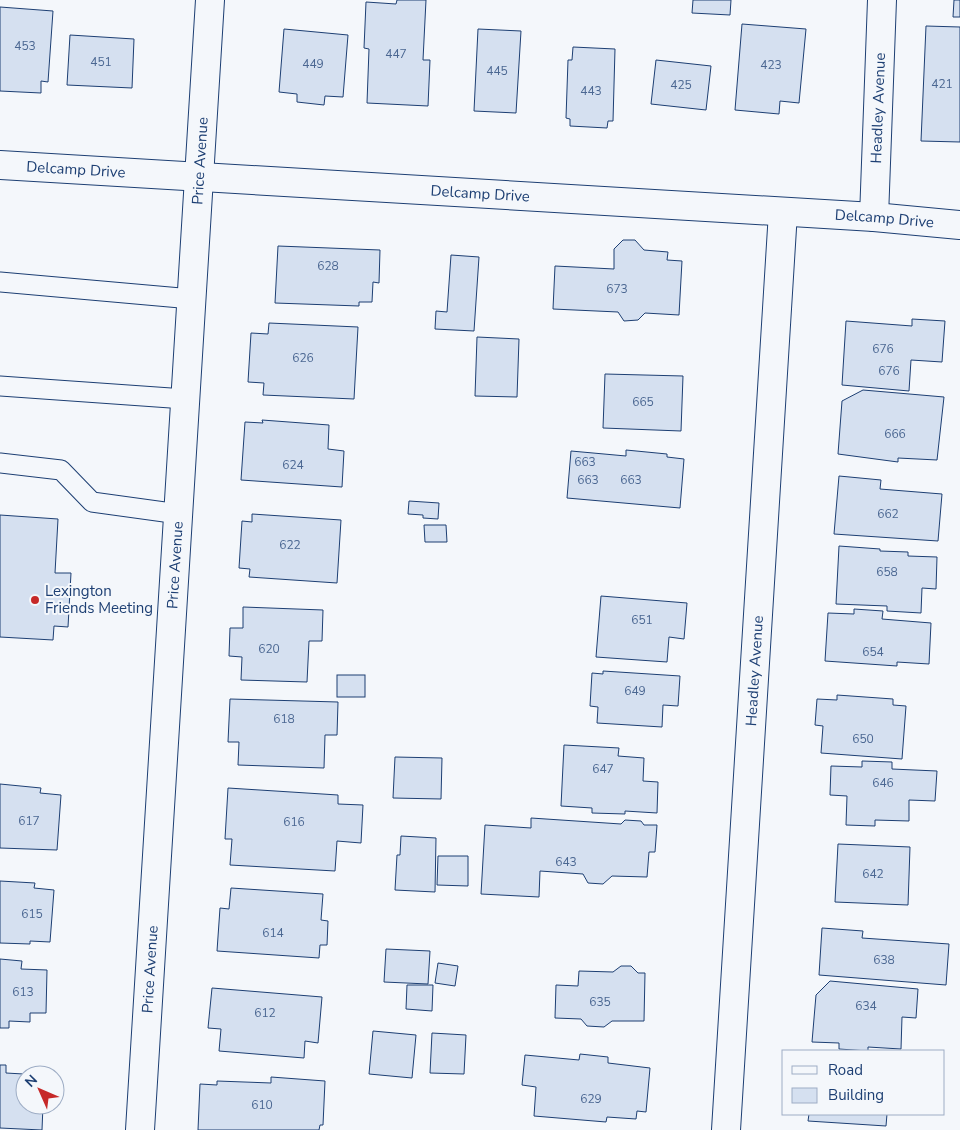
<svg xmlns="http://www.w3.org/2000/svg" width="960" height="1130" font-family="'Nunito Sans',sans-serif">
<rect width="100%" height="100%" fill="#f4f7fb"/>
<g fill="#d5e0f0" stroke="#1d3f73">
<path d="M397 0H426L423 60H430L428 106 367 103 369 49 364 48 366 2 396 4Z"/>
<path d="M693 0H731L730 15 692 13Z"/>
<path d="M954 0H960V17H953Z"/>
<path d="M0 7 53 11 48 82 41 81V93L0 91Z"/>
<path d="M742 24 806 29 799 103 780 101 779 114 735 110Z"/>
<path d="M926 26 960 27V142L921 141Z"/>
<path d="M284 29 348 35 343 97 325 96 324 105 297 102V94L279 92Z"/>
<path d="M478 29 521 31 516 113 474 111Z"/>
<path d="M70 35 134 39 132 88 67 85Z"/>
<path d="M573 47 615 49 613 121H608L607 128 570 126V119L566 118 568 60H572Z"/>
<path d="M656 60 711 66 706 110 651 104Z"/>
<path d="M623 240H635L644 250 668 252 667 260 682 261 679 315 645 313 638 320 624 321 618 312 553 309 555 266 614 269V249Z"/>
<path d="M278 246 380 250 379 283 373 282 372 302H359V306L275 303Z"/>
<path d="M451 255 479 257 474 331 435 329 436 311 447 312Z"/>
<path d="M912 319 945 321 942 362 911 360 909 391 842 385 846 321 912 326Z"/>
<path d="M269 323 358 327 354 399 263 395 264 383 248 382 251 333 268 334Z"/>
<path d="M477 337 519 339 517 397 475 396Z"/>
<path d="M605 374 683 376 681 431 603 428Z"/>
<path d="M863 390 944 397 937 460 898 458V462L838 454 842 401Z"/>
<path d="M262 420 329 425 328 449 344 451 342 487 241 480 245 422 263 423Z"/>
<path d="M626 450 667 454V457L684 459 680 508 567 498 571 451 626 456Z"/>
<path d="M839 476 881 480 880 489 942 494 938 541 834 534Z"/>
<path d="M409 501 439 503 438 519 423 518V515L408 514Z"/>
<path d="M252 514 341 520 337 583 249 577 250 569 239 568 242 521 252 522Z"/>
<path d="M0 515 58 519 55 573H71L68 627 54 626 53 640 0 637Z"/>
<path d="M424 525H446L447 542H425Z"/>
<path d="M839 546 880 549V551L908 552V556L937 557 936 589 922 588 921 613 887 611V606L836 604Z"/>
<path d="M601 596 687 603 684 639 669 637 667 662 596 657Z"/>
<path d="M243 607 323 610 322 641H309L307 682 241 680 242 657 229 656 230 628H243Z"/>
<path d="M854 609 883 611 882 619 931 623 929 664 897 662V666L825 661 828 613 854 614Z"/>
<path d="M603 671 680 676 678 706 663 705 662 727 597 723 598 707 590 706 592 673 603 674Z"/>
<rect x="337" y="675" width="28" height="22"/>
<path d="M837 695 893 699V705L906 706 902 759 821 753 823 726 815 725 817 699 837 700Z"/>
<path d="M230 699 338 702 337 735H325L324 768 238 765 239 742H228Z"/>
<path d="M564 745 619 748 618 756 644 758 643 781 658 782 657 813 625 811V814L592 813V808L561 806Z"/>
<path d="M395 757 442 758 441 799 393 798Z"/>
<path d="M862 761 892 762V769L937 771 935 801 909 800V821L875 820V826L846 825 847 796 830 795 831 766 862 767Z"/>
<path d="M0 784 41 788 40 793 61 795 57 850 0 848Z"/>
<path d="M228 788 338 795V804L363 805 361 843 337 841 335 871 230 865 232 839H225Z"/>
<path d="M531 818 621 824 625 820 641 821 644 825H657L655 852H649L647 877 612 876 603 884 588 883 583 874 540 871 539 897 481 894 485 825 531 828Z"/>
<path d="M401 836 436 838 435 892 395 890 397 855H400Z"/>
<path d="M838 844 910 847 908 905 835 902Z"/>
<path d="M438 856H468V886L437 885Z"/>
<path d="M0 881 35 883 34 888 54 890 50 942 30 941V944L0 943Z"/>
<path d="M231 888 323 894 321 920 328 921 327 945H320L319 958 217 951 220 908 229 909Z"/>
<path d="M822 928 863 931 862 938 949 944 946 985 819 975Z"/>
<path d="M386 949 430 951 428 984 384 982Z"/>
<path d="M0 959 22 961 21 969 47 970 46 1013H30V1022L9 1021V1028H0Z"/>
<path d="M438 963 458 966 455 986 435 983Z"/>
<path d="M621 966H631L638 973H645L644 1021H612L604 1027 587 1026 581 1019 555 1018 556 985 578 986 579 971 613 972Z"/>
<path d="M830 981 918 989 916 1018 902 1017 901 1049 868 1047V1051L839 1049V1043L812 1042 816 995Z"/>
<path d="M407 985H433L432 1011 406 1009Z"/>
<path d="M212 988 322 997 318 1043 305 1041 304 1058 219 1051 221 1029 208 1028Z"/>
<path d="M373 1031 416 1035 412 1078 369 1074Z"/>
<path d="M432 1033 466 1035 464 1074 430 1073Z"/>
<path d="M580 1054 608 1057V1063L650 1068 646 1112 637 1111 636 1119 607 1117 606 1122 534 1116 536 1087 522 1085 525 1055 579 1060Z"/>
<path d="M0 1065H6V1073L41 1075H25V1105H43L42 1130 0 1128Z"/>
<path d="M271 1077 325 1081 323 1125H320L319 1130H198L200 1084 217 1085V1081L271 1083Z"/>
<path d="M809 1114H887L886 1126 808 1121Z"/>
</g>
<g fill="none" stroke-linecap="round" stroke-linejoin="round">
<defs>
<g id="lane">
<path d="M0 282 192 299"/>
<path d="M0 386 185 399"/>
<path d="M0 463 61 470 92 502 179 514"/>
</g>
<g id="street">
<path id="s1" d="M0 165 874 217 960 225"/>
<path id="s2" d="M874 217 882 0"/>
<path id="s3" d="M140 1130 210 0"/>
<path id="s4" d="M726 1130 783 212"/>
</g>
</defs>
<use href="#lane" stroke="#1d3f73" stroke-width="21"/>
<use href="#street" stroke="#1d3f73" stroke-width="30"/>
<use href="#lane" stroke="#f4f7fb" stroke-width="19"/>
<use href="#street" stroke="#f4f7fb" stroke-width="28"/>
</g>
<circle fill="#c62828" stroke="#f4f7fb" stroke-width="2" cx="35" cy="600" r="5"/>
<g text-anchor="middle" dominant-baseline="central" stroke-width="4" stroke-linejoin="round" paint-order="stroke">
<g font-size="12" fill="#4b6792">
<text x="25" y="46">453</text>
<text x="396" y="54">447</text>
<text x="101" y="62">451</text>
<text x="313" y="64">449</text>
<text x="771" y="65">423</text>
<text x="497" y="71">445</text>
<text x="942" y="84">421</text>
<text x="681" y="85">425</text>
<text x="591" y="91">443</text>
<text x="328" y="266">628</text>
<text x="617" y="289">673</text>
<text x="883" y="349">676</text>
<text x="303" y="358">626</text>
<text x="889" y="371">676</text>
<text x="643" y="402">665</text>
<text x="895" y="434">666</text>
<text x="585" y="462">663</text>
<text x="293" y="465">624</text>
<text x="588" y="480">663</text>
<text x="631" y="480">663</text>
<text x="888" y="514">662</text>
<text x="290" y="545">622</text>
<text x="887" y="572">658</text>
<text x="642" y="620">651</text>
<text x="269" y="649">620</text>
<text x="873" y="652">654</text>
<text x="635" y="691">649</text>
<text x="284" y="719">618</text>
<text x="863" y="739">650</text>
<text x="603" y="769">647</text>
<text x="883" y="783">646</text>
<text x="29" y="821">617</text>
<text x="294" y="822">616</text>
<text x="566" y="862">643</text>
<text x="873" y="874">642</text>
<text x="32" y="914">615</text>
<text x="273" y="933">614</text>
<text x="884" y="960">638</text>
<text x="23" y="992">613</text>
<text x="600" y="1002">635</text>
<text x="866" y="1006">634</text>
<text x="265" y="1013">612</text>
<text x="591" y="1099">629</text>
<text x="262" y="1105">610</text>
</g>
<g font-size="15" fill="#1d3f73" stroke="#f4f7fb">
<text stroke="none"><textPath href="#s2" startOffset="109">Headley Avenue</textPath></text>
<text stroke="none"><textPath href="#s3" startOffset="971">Price Avenue</textPath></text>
<text stroke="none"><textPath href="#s1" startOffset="76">Delcamp Drive</textPath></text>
<text stroke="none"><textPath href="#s1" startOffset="481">Delcamp Drive</textPath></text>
<text stroke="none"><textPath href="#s1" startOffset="886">Delcamp Drive</textPath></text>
<text stroke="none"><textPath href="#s3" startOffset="566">Price Avenue</textPath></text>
<text stroke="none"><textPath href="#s4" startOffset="460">Headley Avenue</textPath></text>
<text stroke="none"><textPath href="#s3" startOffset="161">Price Avenue</textPath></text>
</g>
<g font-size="15" fill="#1d3f73" stroke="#f4f7fb" text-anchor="start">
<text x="45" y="591">Lexington<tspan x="45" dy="17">Friends Meeting</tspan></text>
</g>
</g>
<rect x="782" y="1050" width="162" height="65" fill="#f4f7fb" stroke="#9eadc5"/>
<rect x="792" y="1066" width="25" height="8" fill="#f4f7fb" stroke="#9eadc5"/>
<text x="828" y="1075" font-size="15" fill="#1d3f73">Road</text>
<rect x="792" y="1088" width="25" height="15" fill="#d5e0f0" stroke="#9eadc5"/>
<text x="828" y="1100" font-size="15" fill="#1d3f73">Building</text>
<g transform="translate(40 1090) rotate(315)"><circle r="24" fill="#f4f7fb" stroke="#9eadc5"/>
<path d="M0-4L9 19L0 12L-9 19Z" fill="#c62828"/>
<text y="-8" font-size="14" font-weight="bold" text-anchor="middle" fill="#1d3f73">N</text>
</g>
</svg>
